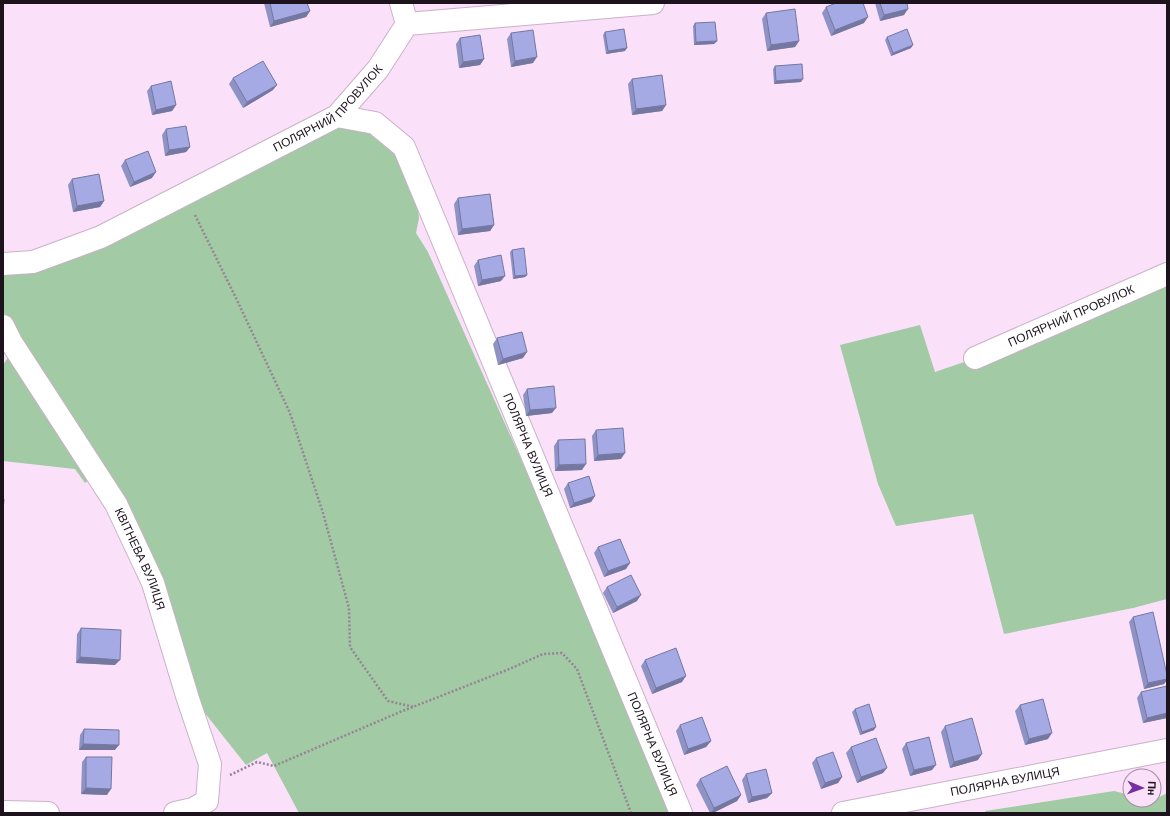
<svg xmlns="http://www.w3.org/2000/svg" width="1170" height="816" font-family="'DM Sans',sans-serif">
<rect width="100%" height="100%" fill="#fae1f9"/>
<g fill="#a2caa5">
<path d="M340 119 371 126 403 153 416 189 419 218 416 233 428 252 629 700 675 813H299L267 753 246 765 204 712 189 674 161 590 3 311V269Z"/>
<path d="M1167 283V599L1133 608 1004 634 973 514 896 526 878 484 840 345 920 325 935 372 1083 321Z"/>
<path d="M9 356 92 477 85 483 75 469 3 461V365Z"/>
<path d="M1114 791 1130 795V800L1152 801 1167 793V813H986L985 811Z"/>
</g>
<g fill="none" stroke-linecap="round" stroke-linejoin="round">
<defs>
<g id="minor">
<path d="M401 3 407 24"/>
<path id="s1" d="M337 116 375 123 404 147 681 813"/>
<path id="s2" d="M3 264 33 262 101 237 337 116 378 69 407 24 653 3"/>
<path id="s3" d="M3 326 11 342 116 504 153 583 188 699 210 764 207 801 193 809 175 813"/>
<path id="s4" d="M975 358 1167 274"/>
<path d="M3 812 48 813"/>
<path id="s5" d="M843 813 1167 750"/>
</g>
</defs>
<use href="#minor" stroke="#cab1c8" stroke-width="24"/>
<g stroke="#968495" stroke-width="2.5" stroke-dasharray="2 2" stroke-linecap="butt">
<path d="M195 215 236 298 290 413 323 513 349 608 350 647 388 701 414 707"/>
<path d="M230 775 257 762 274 766 400 712 507 670 543 654 562 653 577 669 631 813"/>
</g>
<use href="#minor" stroke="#fff" stroke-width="22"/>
</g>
<g fill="#8e92c5">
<path d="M264 3H307L310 11 306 17 270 27Z"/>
<path d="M875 3H907L904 15 880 21Z"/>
<path d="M826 7 864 23 831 36 822 13Z"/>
<path d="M766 13 799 41 795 47 767 51 762 19Z"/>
<path d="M695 23 717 41 714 44 694 45 693 26Z"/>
<path d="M605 32 625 51 606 54 603 35Z"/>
<path d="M511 33 533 63 511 67 507 39Z"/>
<path d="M887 37 911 48 891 56 885 40Z"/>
<path d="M460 38 484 59 480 65 459 68 456 44Z"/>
<path d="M775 66 801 82 774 84 773 69Z"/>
<path d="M233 78 273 90 243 108 229 84Z"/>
<path d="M632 79 666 105 662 111 632 115 628 84Z"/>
<path d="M151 86 176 105 172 111 152 115 147 91Z"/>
<path d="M166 129 190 147 186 152 165 156 162 135Z"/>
<path d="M125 160 152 178 130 187 121 166Z"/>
<path d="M72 179 104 201 100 207 73 212 68 185Z"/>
<path d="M458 198 494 225 490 231 458 235 454 204Z"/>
<path d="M512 250 527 275 525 277 513 279 510 252Z"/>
<path d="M478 260 501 281 478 286 474 266Z"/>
<path d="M497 338 523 358 498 365 493 344Z"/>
<path d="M527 389 552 413 526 416 523 395Z"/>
<path d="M596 430 621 459 594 461 592 436Z"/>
<path d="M558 440 582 470 555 471 554 446Z"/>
<path d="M568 483 595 496 591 502 570 508 564 489Z"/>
<path d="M598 547 626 569 604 577 594 553Z"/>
<path d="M607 587 637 601 613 613 603 593Z"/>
<path d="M1133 617 1167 675V680L1164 684 1144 689 1129 622Z"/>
<path d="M81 628 115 665 76 663 77 634Z"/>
<path d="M645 660 682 682 652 694 641 666Z"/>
<path d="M1141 692 1167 718 1143 723 1137 698Z"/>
<path d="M1020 705 1048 739 1025 745 1015 711Z"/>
<path d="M855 709 874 730 860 735 852 712Z"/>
<path d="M680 725 711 741 706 747 684 755 676 731Z"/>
<path d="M945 726 978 760 950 768 941 732Z"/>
<path d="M84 729 115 750H79L80 735Z"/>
<path d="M906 743 932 770 910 776 902 749Z"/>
<path d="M851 747 883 773 857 783 846 753Z"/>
<path d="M86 757 107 795 81 794 82 762Z"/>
<path d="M816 758 842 777 838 783 821 789 812 763Z"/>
<path d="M746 774 772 793 767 798 748 803 742 780Z"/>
<path d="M700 779 741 795 737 801 713 813H710L696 785Z"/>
</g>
<g fill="#7477a0">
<path d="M908 9 904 15 880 21 884 15Z"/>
<path d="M310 11 306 17 270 27 274 21Z"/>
<path d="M868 17 864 23 831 36 835 30Z"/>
<path d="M717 41 714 44 694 45 696 42Z"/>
<path d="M799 41 795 47 767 51 771 45Z"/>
<path d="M913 45 911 48 891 56 893 53Z"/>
<path d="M627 48 625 51 606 54 608 51Z"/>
<path d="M537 57 533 63 511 67 515 61Z"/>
<path d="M484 59 480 65 459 68 463 62Z"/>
<path d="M803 79 801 82 774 84 776 81Z"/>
<path d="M277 85 273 90 243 108 247 102Z"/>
<path d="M176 105 172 111 152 115 156 110Z"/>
<path d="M666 105 662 111 632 115 636 109Z"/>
<path d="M190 147 186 152 165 156 169 150Z"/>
<path d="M156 172 152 178 130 187 134 182Z"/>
<path d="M104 201 100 207 73 212 77 206Z"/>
<path d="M494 225 490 231 458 235 462 229Z"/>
<path d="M527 275 525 277 513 279 515 276Z"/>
<path d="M505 276 501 281 478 286 482 280Z"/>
<path d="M527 352 523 358 498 365 503 359Z"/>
<path d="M556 408 552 413 526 416 530 410Z"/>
<path d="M625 453 621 459 594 461 598 455Z"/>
<path d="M586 464 582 470 555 471 559 465Z"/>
<path d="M595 496 591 502 570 508 574 503Z"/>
<path d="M630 563 626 569 604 577 608 571Z"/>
<path d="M641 595 637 601 613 613 617 607Z"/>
<path d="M80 657 120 660 115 665 76 663Z"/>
<path d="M686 676 682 682 652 694 656 688Z"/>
<path d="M1167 679V680L1164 684 1144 689 1148 683Z"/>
<path d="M1167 713V718L1143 723 1147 718Z"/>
<path d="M876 727 874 730 860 735 862 732Z"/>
<path d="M1052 733 1048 739 1025 745 1029 739Z"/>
<path d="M711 741 706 747 684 755 688 749Z"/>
<path d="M83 744 119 745 115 750H79Z"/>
<path d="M982 754 978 760 950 768 954 762Z"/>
<path d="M936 765 932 770 910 776 914 770Z"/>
<path d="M887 768 883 773 857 783 861 777Z"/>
<path d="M842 777 838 783 821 789 825 783Z"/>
<path d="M86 788 111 789 107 795 81 794Z"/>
<path d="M772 793 767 798 748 803 752 797Z"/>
<path d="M741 795 737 801 713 813H711L714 808Z"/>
</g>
<g fill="#a5aae5" stroke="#7477a0">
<path d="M270 3H307L310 11 274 21Z"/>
<path d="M836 3H863L868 17 835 30 826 7Z"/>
<path d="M880 3H907L908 9 884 15Z"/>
<path d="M795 9 799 41 771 45 766 13Z"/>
<path d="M715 22 717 41 696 42 695 23Z"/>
<path d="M624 29 627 48 608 51 605 32Z"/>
<path d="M907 29 913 45 893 53 887 37Z"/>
<path d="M533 30 537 57 515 61 511 33Z"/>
<path d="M480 35 484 59 463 62 460 38Z"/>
<path d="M263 61 277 85 247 102 233 78Z"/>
<path d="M802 64 803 79 776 81 775 66Z"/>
<path d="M662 75 666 105 636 109 632 79Z"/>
<path d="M171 81 176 105 156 110 151 86Z"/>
<path d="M186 126 190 147 169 150 166 129Z"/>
<path d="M148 151 156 172 134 182 125 160Z"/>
<path d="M99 174 104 201 77 206 72 179Z"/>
<path d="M490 194 494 225 462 229 458 198Z"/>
<path d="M524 248 527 275 515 276 512 250Z"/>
<path d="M501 255 505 276 482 280 478 260Z"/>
<path d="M522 332 527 352 503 359 497 338Z"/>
<path d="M554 386 556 408 530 410 527 389Z"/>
<path d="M623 428 625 453 598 455 596 430Z"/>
<path d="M585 439 586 464 559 465 558 440Z"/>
<path d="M589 476 595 496 574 503 568 483Z"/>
<path d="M3 499H4L3 511Z"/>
<path d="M620 539 630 563 608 571 598 547Z"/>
<path d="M631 575 641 595 617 607 607 587Z"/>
<path d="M1153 612 1167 675V679L1148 683 1133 617Z"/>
<path d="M81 628 121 630 120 660 80 657Z"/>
<path d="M676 648 686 676 656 688 645 660Z"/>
<path d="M1167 686V713L1147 718 1141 692Z"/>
<path d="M1043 699 1052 733 1029 739 1020 705Z"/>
<path d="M869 704 876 727 862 732 855 709Z"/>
<path d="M702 717 711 741 688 749 680 725Z"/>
<path d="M972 718 982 754 954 762 945 726Z"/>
<path d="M84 729 119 730V745L83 744Z"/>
<path d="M929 737 936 765 914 770 906 743Z"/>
<path d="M876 738 887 768 861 777 851 747Z"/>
<path d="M833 752 842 777 825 783 816 758Z"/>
<path d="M86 757H112L111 789 86 788Z"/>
<path d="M727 766 741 795 714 808 700 779Z"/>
<path d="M766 769 772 793 752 797 746 774Z"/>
</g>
<g text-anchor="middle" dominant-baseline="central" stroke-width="3" stroke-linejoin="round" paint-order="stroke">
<g font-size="12" fill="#1c131c" stroke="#fae1f9">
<text stroke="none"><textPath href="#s2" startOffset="365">ПОЛЯРНИЙ ПРОВУЛОК</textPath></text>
<text stroke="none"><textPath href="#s4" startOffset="105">ПОЛЯРНИЙ ПРОВУЛОК</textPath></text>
<text stroke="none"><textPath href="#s1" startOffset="399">ПОЛЯРНА ВУЛИЦЯ</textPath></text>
<text stroke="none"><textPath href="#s3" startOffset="271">КВІТНЕВА ВУЛИЦЯ</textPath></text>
<text stroke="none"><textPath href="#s1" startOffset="723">ПОЛЯРНА ВУЛИЦЯ</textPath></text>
<text stroke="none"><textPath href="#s5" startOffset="165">ПОЛЯРНА ВУЛИЦЯ</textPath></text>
</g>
</g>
<rect width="1170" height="816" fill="none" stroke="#1c131c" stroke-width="8"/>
<g transform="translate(1142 788) rotate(92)"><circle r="19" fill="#fae1f9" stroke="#a18fa1"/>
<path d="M0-3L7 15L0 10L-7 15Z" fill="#782fa1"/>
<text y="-6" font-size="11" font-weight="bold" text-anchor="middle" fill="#1c131c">Пн</text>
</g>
</svg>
